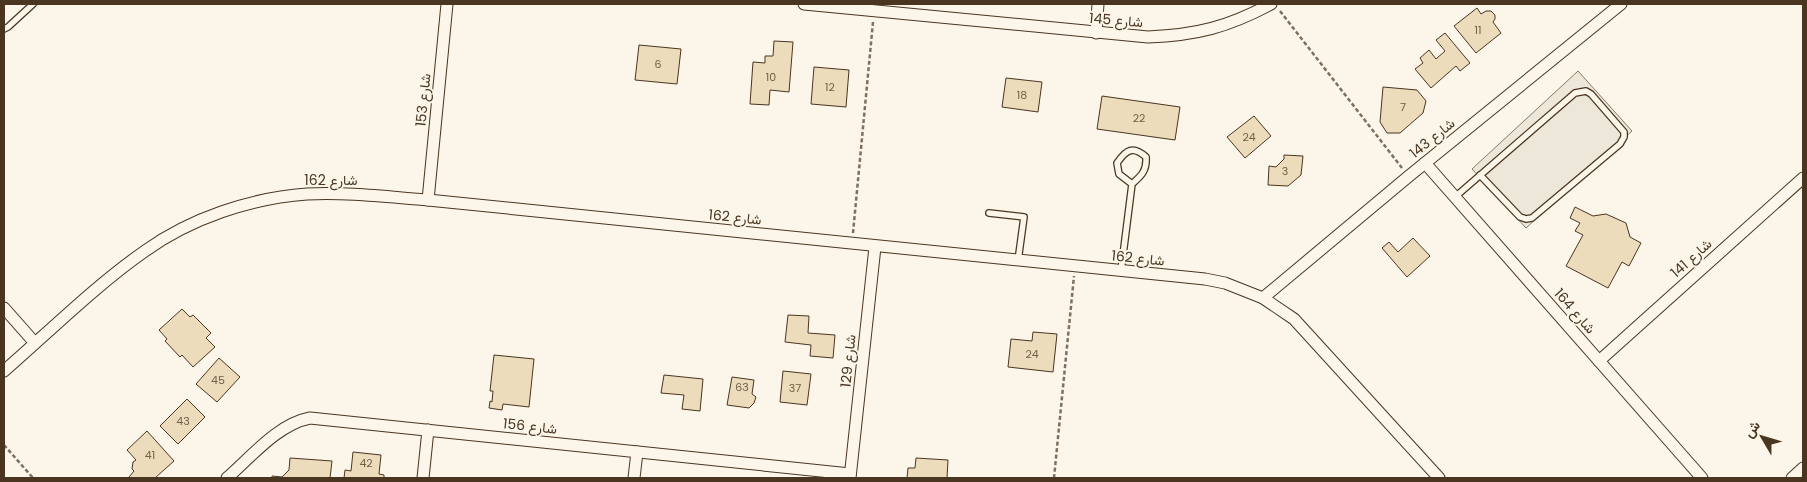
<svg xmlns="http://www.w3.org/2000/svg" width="1807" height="482" font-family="Poppins,Vazirmatn,sans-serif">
<rect width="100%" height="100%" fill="#fbf6e9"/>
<path fill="#ede7d9" stroke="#887966" d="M1578 71 1632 131 1526 228 1472 169Z"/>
<g fill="#ecdcbc" stroke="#4a3520">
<path d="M1477 8 1481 14 1486 11H1491L1495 15V19L1493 22 1501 33 1476 53 1454 26Z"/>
<path d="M1445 33 1470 63 1460 71 1456 66 1431 88 1415 69 1423 63 1420 58 1429 50 1436 59 1445 51 1436 40Z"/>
<path d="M774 41 793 42 789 92 770 90 769 105 750 104 753 62 765 63V56H773Z"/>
<path d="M639 45 681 49 677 84 635 80Z"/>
<path d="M814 67 849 70 846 107 811 104Z"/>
<path d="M1006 78 1042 82 1038 112 1002 107Z"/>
<path d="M1383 87 1417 90 1426 101 1423 113 1400 133H1387L1380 122Z"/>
<path d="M1102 96 1180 107 1175 140 1097 129Z"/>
<path d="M1254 116 1271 136 1245 158 1227 137Z"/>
<path d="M1284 155 1303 156 1301 175 1288 186 1268 185 1269 166 1276 167 1284 159Z"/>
<path d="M1575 207 1593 216 1606 214 1626 223 1630 237 1641 243 1629 266 1622 262 1608 288 1566 266 1583 235 1575 231 1580 223 1570 218Z"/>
<path d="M1413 238 1430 256 1407 277 1382 248 1389 242 1398 252Z"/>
<path d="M182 309 190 317 193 315 211 333 206 338 215 347 193 367 182 355 180 357 165 341 167 339 159 330Z"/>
<path d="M788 315 809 316 808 333 835 335 833 358 810 356 811 345 785 342Z"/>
<path d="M1033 332 1057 334 1053 372 1008 367 1011 339 1032 341Z"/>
<path d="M494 355 534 359 529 407 503 404 502 410 489 408 490 401 492 402 493 391H490Z"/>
<path d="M219 358 240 377 217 402 196 384Z"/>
<path d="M783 371 811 374 807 405 780 402Z"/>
<path d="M664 375 703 379 700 411 682 409 684 395 661 393Z"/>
<path d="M732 377 754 380 752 394 756 397 754 403 749 408 727 405Z"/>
<path d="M187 399 205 417 178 444 160 426Z"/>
<path d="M147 431 174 461 155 478H130L129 477 134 471 132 469 133 462 136 460 127 450Z"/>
<path d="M353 452 381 455 379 474 384 475V478H344L345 470 351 471Z"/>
<path d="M290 458 332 461 330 478H272V476L282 477 289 470Z"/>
<path d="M916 458 948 460 947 478H907L908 468H915Z"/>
</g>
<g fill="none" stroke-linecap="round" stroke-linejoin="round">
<defs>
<g id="lane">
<path d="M4 29 8 27 33 4"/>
<path d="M1455 197 1575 93 1586 91 1591 94 1624 132V137L1620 144 1532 218 1526 219 1520 217 1480 175"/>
<path d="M989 213 1024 217 1018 261"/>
<path d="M1121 271 1132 184 1119 174 1117 163C1126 150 1133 145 1146 157 1147 171 1141 176 1132 184"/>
</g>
<g id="street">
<path d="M804 4 1148 37C1197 35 1228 27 1271 4"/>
<path d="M1096 33 1098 4"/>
<path d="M1425 163 1702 478"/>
<path d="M428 200 447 4"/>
<path d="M1263 298 1409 176 1621 4"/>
<path d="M4 308 35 343"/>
<path d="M1599 361 1803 178"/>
<path d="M4 371C50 331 95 286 145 251 191 218 251 198 307 194 347 192 388 197 428 200L1205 279 1225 283 1263 298 1294 319 1439 478"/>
<path d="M227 478C251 457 278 424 310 418L850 474"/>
<path d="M423 478 428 430"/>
<path d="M634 478 637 452"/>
<path d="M850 478 875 247"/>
<path d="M1792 478 1803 468"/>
</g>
</defs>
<use href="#lane" stroke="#4a3520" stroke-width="8"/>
<use href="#street" stroke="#4a3520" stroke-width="13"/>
<g stroke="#7f6f5c" stroke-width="2.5" stroke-dasharray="4 2.5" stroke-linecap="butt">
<path d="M1280 11 1402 168"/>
<path d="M853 233 873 22"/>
<path d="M4 445 33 478"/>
<path d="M1054 478 1074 276"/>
</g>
<use href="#lane" stroke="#fbf6e9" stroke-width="5.5"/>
<use href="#street" stroke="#fbf6e9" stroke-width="11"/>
</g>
<g text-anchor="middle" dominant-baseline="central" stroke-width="4" stroke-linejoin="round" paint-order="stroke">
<g font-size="11" fill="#725f47">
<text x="1478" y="30">11</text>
<text x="658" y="64">6</text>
<text x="771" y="77">10</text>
<text x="830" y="87">12</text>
<text x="1022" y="95">18</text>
<text x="1403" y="107">7</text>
<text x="1139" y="118">22</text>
<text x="1249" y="137">24</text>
<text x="1285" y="171">3</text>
<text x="1032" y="354">24</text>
<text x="218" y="380">45</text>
<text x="742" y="387">63</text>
<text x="795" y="388">37</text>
<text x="183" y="421">43</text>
<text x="150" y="455">41</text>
<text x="366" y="463">42</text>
</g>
<g font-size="14" fill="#4a3520" stroke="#fbf6e9">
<text transform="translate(1116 20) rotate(5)">شارع 145</text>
<text transform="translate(423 100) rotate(-84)">شارع 153</text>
<text transform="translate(1432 138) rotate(-39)">شارع 143</text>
<text x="331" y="180">شارع 162</text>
<text transform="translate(735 217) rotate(6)">شارع 162</text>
<text transform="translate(1138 258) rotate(6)">شارع 162</text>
<text transform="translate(1691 258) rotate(-42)">شارع 141</text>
<text transform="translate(1575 311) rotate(49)">شارع 164</text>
<text transform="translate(848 361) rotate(-84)">شارع 129</text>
<text transform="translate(530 426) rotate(6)">شارع 156</text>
</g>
</g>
<rect width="1807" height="482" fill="none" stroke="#4a3520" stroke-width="10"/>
<g transform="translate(1762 437) rotate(308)" stroke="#fbf6e9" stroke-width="4" paint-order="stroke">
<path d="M0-4L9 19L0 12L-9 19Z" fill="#4a3520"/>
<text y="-8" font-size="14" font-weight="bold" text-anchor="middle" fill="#4a3520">ش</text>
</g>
</svg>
